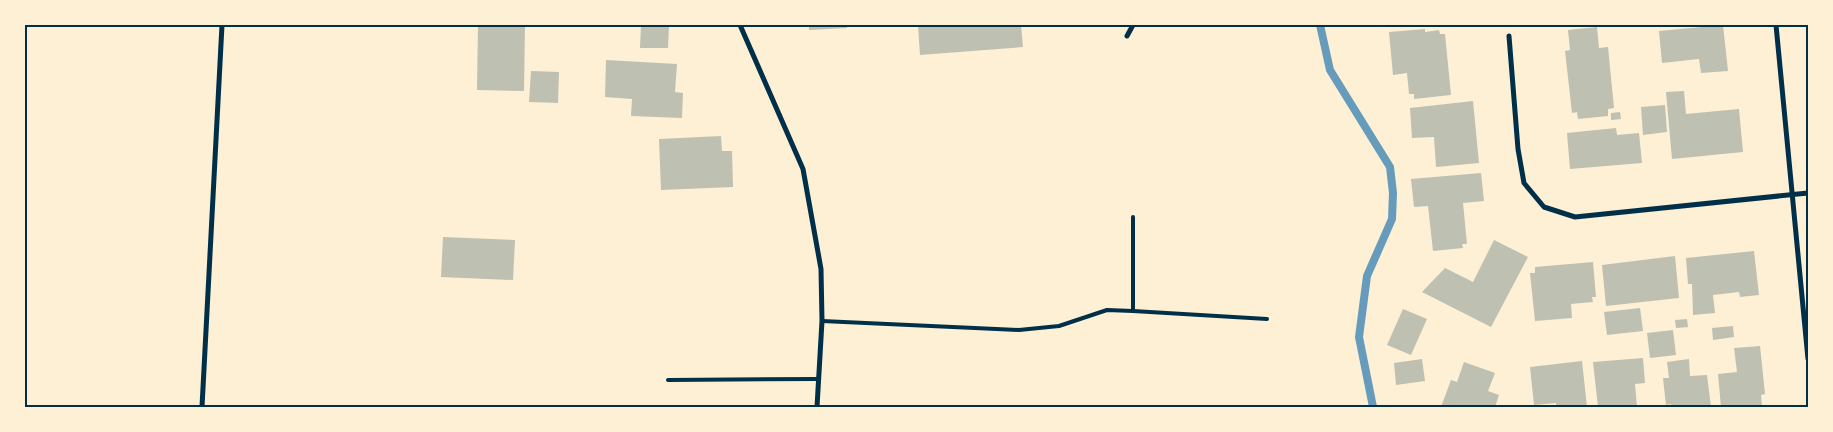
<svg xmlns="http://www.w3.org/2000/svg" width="1833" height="432" font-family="'IBM Plex Sans',sans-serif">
<rect width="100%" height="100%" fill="#fdf0d5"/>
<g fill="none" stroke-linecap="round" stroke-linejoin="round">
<path stroke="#669bbc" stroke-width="8" d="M1320 25 1330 70 1390 167 1393 193 1392 219 1367 276 1359 337 1373 407"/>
</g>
<g fill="#bec0b2">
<path d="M478 25H525L524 91 477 90Z"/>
<path d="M641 25H669L668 48H640Z"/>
<path d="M809 25H847V28L809 30Z"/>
<path d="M918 25H1021L1023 47 920 55Z"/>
<path d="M1723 25 1728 71 1701 73 1699 59 1662 63 1659 31Z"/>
<path d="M1597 27 1599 48 1608 47 1614 108 1608 109V116L1578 119 1577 112 1572 113 1565 51 1570 50 1568 30Z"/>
<path d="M1425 29V32L1439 30 1440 34H1445L1451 95 1414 99V94H1409L1407 73 1393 75 1389 32Z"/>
<path d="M606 60 677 64 675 92 683 93 682 118 631 116 632 99 605 97Z"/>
<path d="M531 71 559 72 558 103 529 102Z"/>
<path d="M1684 91 1686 114 1739 109 1743 152 1672 159 1666 92Z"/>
<path d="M1473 101 1479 163 1436 167 1434 137 1412 138 1410 108Z"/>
<path d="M1665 105 1667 132 1643 135 1641 107Z"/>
<path d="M1620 112 1621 119 1611 120V113Z"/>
<path d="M1616 128 1617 135 1639 133 1642 163 1570 169 1567 133Z"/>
<path d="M721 136 722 151H732L733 187 661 190 659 139Z"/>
<path d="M1481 173 1484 201 1463 203 1467 244H1462L1463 248 1433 251 1428 206 1414 207 1411 179Z"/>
<path d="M443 237 515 240 513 280 441 277Z"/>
<path d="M1494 240 1528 257 1491 327 1422 292 1445 268 1473 282Z"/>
<path d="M1754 251 1759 295 1740 297 1739 292 1713 295 1715 313 1693 315 1692 284H1688L1686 258Z"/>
<path d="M1675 256 1679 298 1606 306 1602 265Z"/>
<path d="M1593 262 1596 297H1592L1593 302 1571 304 1572 318 1535 321 1530 273H1535V267Z"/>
<path d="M1640 308 1643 331 1607 335 1604 312Z"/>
<path d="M1403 309 1427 319 1411 355 1387 345Z"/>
<path d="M1687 319 1688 327 1676 328 1675 320Z"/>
<path d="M1733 326 1734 337 1713 340 1712 328Z"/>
<path d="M1673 330 1676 355 1650 358 1647 333Z"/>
<path d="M1760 346 1765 394 1761 395 1762 407H1721L1718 374 1737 372 1734 348Z"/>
<path d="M1643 358 1645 383 1635 384 1637 407H1598L1593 362Z"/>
<path d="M1422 359 1425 381 1396 385 1394 363Z"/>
<path d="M1689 359 1690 376 1707 375 1711 407H1672L1671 404 1666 405 1663 378H1669L1667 362Z"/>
<path d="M1582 361 1587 407H1556V403L1534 405 1530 367Z"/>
<path d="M1464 362 1495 373 1488 391 1499 395 1495 407H1441L1451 380 1457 382Z"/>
</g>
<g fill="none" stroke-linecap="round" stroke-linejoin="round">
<g stroke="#003049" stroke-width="4">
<path d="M1133 311 1267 319"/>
<path d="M822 321 1019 330 1059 326 1107 310 1133 311V217"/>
<path d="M668 380 818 379"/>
</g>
<g stroke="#003049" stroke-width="5">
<path d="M740 25 803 169 821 269 822 321 817 407"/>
<path d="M1776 25 1808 359"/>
<path d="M1127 36 1133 25"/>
<path d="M1509 36 1518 149 1524 183 1544 207 1575 217 1808 193"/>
<path d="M202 407 222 25"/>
</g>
</g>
<rect width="1833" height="432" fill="none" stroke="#fdf0d5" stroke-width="52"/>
<rect x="26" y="26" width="1781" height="380" fill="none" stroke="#003049" stroke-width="2"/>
</svg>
